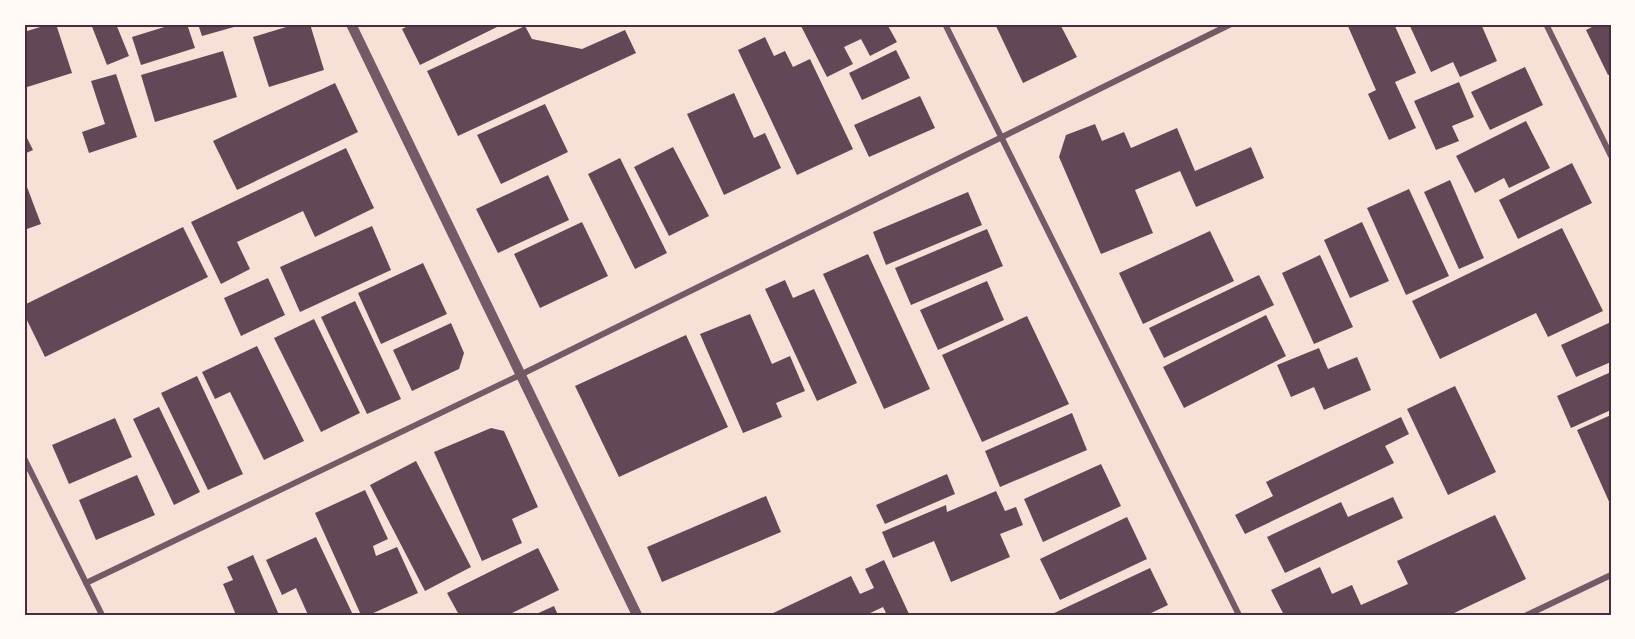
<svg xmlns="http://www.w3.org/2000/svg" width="1635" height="639" font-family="Signika,sans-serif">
<rect width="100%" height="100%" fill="#f7e1d7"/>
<g fill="#644757">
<path d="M50 24H56L72 73 24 88V32Z"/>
<path d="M91 24H116L129 56 107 65Z"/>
<path d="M174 24H187L195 48 141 65 132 37Z"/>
<path d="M198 24H241V25L202 36Z"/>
<path d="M296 24H310L324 70 269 87 253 37Z"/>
<path d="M412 24H495L497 27 420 65 402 29Z"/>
<path d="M800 24H887L897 42 870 56 861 39 844 47 853 64 827 77Z"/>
<path d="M995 24H1065L1061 26 1077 57 1023 83Z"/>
<path d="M1347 24H1394L1416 73 1395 82 1416 128 1389 140 1368 94 1376 90Z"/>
<path d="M1409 24H1481L1497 61 1460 77 1453 62 1431 72Z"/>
<path d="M1598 24H1611V74L1608 75 1586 30Z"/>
<path d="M525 26 532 39 582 49 625 30 636 53 458 136 427 71Z"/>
<path d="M765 37 774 56 785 51 793 67 810 59 853 149 797 175 738 50Z"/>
<path d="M896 50 910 78 862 100 849 73Z"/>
<path d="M223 51 237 97 155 122 141 75Z"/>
<path d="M1525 67 1543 105 1490 130 1471 92Z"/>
<path d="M116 74 137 137 89 153 82 132 105 124 91 81Z"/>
<path d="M1459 82 1474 117 1452 126 1459 141 1436 150 1414 101Z"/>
<path d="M335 83 358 132 237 190 213 141Z"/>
<path d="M734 93 754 138 765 133 781 168 724 195 687 114Z"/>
<path d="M920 96 935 128 869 157 854 125Z"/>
<path d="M545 104 568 152 501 184 477 135Z"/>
<path d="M1526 121 1550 168 1509 188 1504 178 1475 193 1456 156Z"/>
<path d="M1095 124 1102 141 1124 132 1131 148 1177 128 1195 171 1251 147 1264 178 1196 207 1180 171 1135 190 1153 233 1101 254 1059 157 1066 135Z"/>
<path d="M24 132 33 150 24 154Z"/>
<path d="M673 147 709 216 669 236 634 167Z"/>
<path d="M346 148 374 208 315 237 303 211 237 242 250 269 221 284 191 222Z"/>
<path d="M620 158 667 253 635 269 588 174Z"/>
<path d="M1572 163 1592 203 1518 239 1499 200Z"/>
<path d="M548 175 569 220 498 253 476 209Z"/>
<path d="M24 179 41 224 24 230Z"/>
<path d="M1450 180 1484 258 1459 269 1424 192Z"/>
<path d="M1409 189 1449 276 1406 295 1367 208Z"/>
<path d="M968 192 982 225 886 265 873 232Z"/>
<path d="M582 222 608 276 540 308 514 254Z"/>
<path d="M1362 222 1389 281 1350 298 1324 240Z"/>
<path d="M372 226 391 270 300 312 280 267Z"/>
<path d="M183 227 208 277 45 357 24 314V305Z"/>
<path d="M1562 228 1603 311 1548 337 1536 313 1440 359 1412 301Z"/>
<path d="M987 229 1003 266 911 305 895 268Z"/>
<path d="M1210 231 1234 281 1143 324 1119 273Z"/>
<path d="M868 254 930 389 884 409 823 274Z"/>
<path d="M1320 255 1353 327 1314 344 1282 273Z"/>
<path d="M423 263 447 314 381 344 358 293Z"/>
<path d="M1259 275 1274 305 1164 358 1149 328Z"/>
<path d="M268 278 285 315 241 336 224 298Z"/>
<path d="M785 280 793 298 814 289 857 383 817 401 765 289Z"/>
<path d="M987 281 1004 320 938 350 920 310Z"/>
<path d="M355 301 401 399 367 414 321 317Z"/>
<path d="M750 314 772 364 790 356 805 391 776 403 782 417 743 433 700 334Z"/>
<path d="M1266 315 1286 356 1184 408 1163 367Z"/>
<path d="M1027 316 1069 404 982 442 942 355Z"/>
<path d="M314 319 360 413 321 432 274 338Z"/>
<path d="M1611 322V362L1576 377 1561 345Z"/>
<path d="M451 323 464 353 459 369 412 391 393 350Z"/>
<path d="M686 335 728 427 619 477 575 386Z"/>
<path d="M257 346 304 441 264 460 230 392 215 399 202 372Z"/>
<path d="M1319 348 1328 369 1357 357 1371 390 1324 410 1314 387 1291 397 1277 365Z"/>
<path d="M1611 372V410L1571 428 1557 396Z"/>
<path d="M197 376 243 474 208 490 161 393Z"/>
<path d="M1455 386 1496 472 1448 495 1407 409Z"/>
<path d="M159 407 200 492 174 505 133 419Z"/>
<path d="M1072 413 1087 450 1000 487 985 451Z"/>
<path d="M1611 415V506L1577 430Z"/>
<path d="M1401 417 1409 434 1385 446 1394 463 1245 534 1235 515 1273 496 1266 482Z"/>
<path d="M115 418 132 457 69 484 52 445Z"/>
<path d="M491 428 504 431 538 507 512 519 522 543 482 561 434 452Z"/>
<path d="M416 461 471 567 425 591 370 485Z"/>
<path d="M1101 464 1121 506 1043 542 1024 499Z"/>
<path d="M947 474 955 494 885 524 876 505Z"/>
<path d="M137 475 155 515 96 540 79 500Z"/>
<path d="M365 490 388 539 373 546 376 556 397 547 418 593 369 615H361L315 513Z"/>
<path d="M996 491 1005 511 1016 507 1023 525 1000 534 1010 557 951 582 934 541 893 558 882 532 946 505 947 512Z"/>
<path d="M766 496 781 532 662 582 647 547Z"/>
<path d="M1393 497 1403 518 1285 573 1267 537 1341 502 1348 517Z"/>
<path d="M1495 515 1526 579 1450 615H1284L1271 590 1320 567 1332 594 1352 585 1361 605 1408 584 1397 561Z"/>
<path d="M1127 517 1147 559 1060 600 1040 559Z"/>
<path d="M316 537 353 615H308L296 588 282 595 266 560Z"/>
<path d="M538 548 559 590 508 615H459L447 593Z"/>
<path d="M253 555 279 615H236L223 584 233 580 227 567Z"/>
<path d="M884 560 909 614 887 615 883 607 866 615H769L851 576 860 594 874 588 865 569Z"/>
<path d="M1150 568 1168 605 1147 615H1050Z"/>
<path d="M554 606 558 615H534Z"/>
</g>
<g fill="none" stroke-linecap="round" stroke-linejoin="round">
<g stroke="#755966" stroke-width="6">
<path d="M945 24 1239 615"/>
<path d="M1546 24 1611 156"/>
<path d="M24 458 102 615"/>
<path d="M86 583 520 375 1231 24"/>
<path d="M1527 615 1611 575"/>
</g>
<path stroke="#755966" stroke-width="10" d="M351 24 637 615"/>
</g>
<rect width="1635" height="639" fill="none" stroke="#fffaf5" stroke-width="51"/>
<rect x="26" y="26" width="1584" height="588" fill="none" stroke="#4a2c40" stroke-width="2"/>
</svg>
